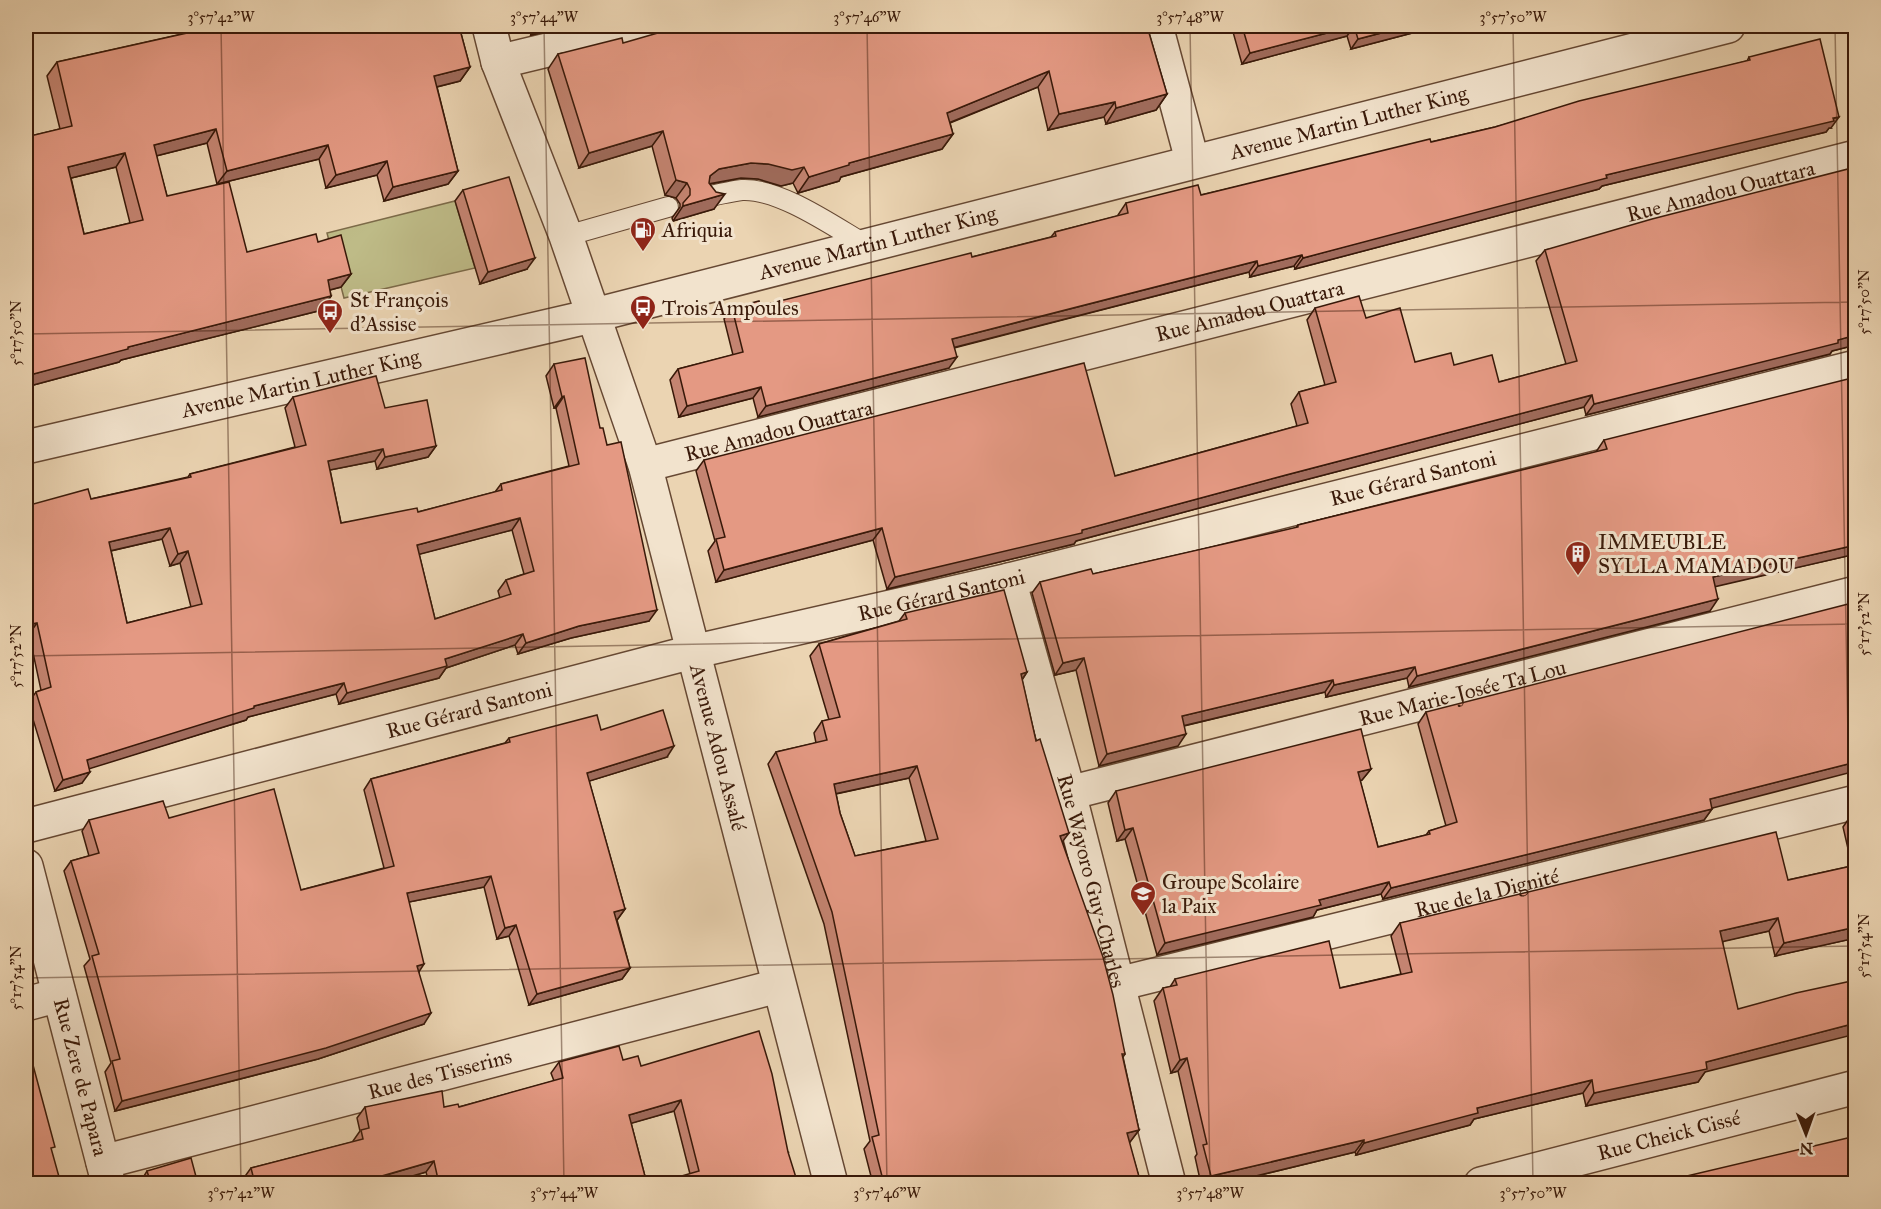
<svg xmlns="http://www.w3.org/2000/svg" width="1881" height="1209" font-family="'IM FELL Great Primer',serif">
<rect width="100%" height="100%" fill="#ebd4b2"/>
<filter id="stains"><feTurbulence type="fractalNoise" baseFrequency=".00333" numOctaves="4"/><feColorMatrix values="0 0 0 0 .2 0 0 0 0 .09 0 0 0 0 .02 0 0 0 .5 -.17"/></filter>
<radialGradient id="worn" r=".72"><stop offset=".6" stop-color="#630" stop-opacity="0"/><stop offset="1" stop-color="#630" stop-opacity=".3"/></radialGradient>
<path fill="#bebb87" stroke="#7c6a48" stroke-width="1.5" d="M455 201 475 268 344 298 327 233Z"/>
<g fill="none" stroke-linecap="round" stroke-linejoin="round">
<defs>
<g id="service">
<path d="M710 196C721 194 732 191 742 190 779 188 833 226 864 244"/>
<path d="M566 236 668 207"/>
</g>
<g id="minor">
<path d="M1156 26 1192 160"/>
<path d="M498 62 647 26"/>
<path id="s1" d="M645 465 1856 157"/>
<path id="s2" d="M1009 580 1069 793 1169 1184"/>
<path id="s3" d="M1069 793 1856 593"/>
<path id="s4" d="M26 826 692 652 1009 580 1856 367"/>
<path id="s5" d="M26 866 108 1182"/>
<path id="s6" d="M1118 984 1856 802"/>
<path d="M26 1004 59 995"/>
<path id="s7" d="M103 1162 778 986"/>
<path id="s8" d="M1481 1184 1856 1087"/>
</g>
<g id="tertiary">
<path id="s9" d="M489 26 498 62 566 236 645 465 831 1184"/>
<path id="s10" d="M26 447 579 319 1728 26"/>
</g>
</defs>
<use href="#service" stroke="#664833" stroke-width="22"/>
<use href="#minor" stroke="#664833" stroke-width="36"/>
<use href="#tertiary" stroke="#664833" stroke-width="36"/>
<use href="#service" stroke="#f2e3cd" stroke-width="20"/>
<use href="#minor" stroke="#f2e3cd" stroke-width="33"/>
<use href="#tertiary" stroke="#f2e3cd" stroke-width="33"/>
</g>
<g fill="#c48471" stroke="#391909" stroke-width="1.5" fill-rule="evenodd">
<path d="M188 26H459L470 67 460 81 437 87 458 171 448 184 384 201 377 175 326 188 319 159 217 184 207 143 156 156 167 196 247 252 318 242 351 274 341 287 330 290 331 296 322 310 121 360 119 362 26 387V137L60 129 47 76 57 62 182 34ZM116 167 130 223 84 234 71 178Z"/>
<path d="M528 26H569L531 35Z"/>
<path d="M1147 26 1167 94 1156 110 1106 124 1104 117 1048 130 1038 87 950 123 953 134 942 149 841 177 839 181 798 193 793 183 781 186 758 179 741 178 710 184 714 209 673 221 672 218 680 207V204L676 198 665 195 652 146 579 168 548 69 558 54 623 43Z"/>
<path d="M1237 26H1439L1351 49 1347 36 1242 64 1233 32Z"/>
<path d="M1749 57 1831 128H1829L1826 132 1602 186 1599 189 1295 269 1294 266 1250 277 1249 272 954 348 949 368 758 417 753 398 679 417 670 380 678 369 733 355 724 319 732 308 760 306 972 257 1051 237 1055 232 1118 216V215L1126 203 1201 195 1431 142 1495 127 1747 61Z"/>
<path d="M463 190 527 269 480 284 455 201Z"/>
<path d="M1856 191V345L1832 351 1830 354 1586 415 1584 407 1278 487 1076 541 1074 544 887 589 873 540 716 582 708 551 715 541 696 471 704 460 1115 476 1297 426 1291 404 1299 392 1325 385 1307 320 1315 308 1366 318 1415 362 1454 365 1499 382 1566 364 1536 261 1545 250Z"/>
<path d="M554 364 600 428 649 621 571 638 518 654 515 645 446 668 439 678 339 704 336 694 248 717 246 720 89 768 82 783 55 791 28 703 36 692 41 690 29 634 26 635V506L91 499 188 477 190 474 295 447 285 408 293 397 385 408 436 446 428 457 377 469 375 461 330 470 341 523 418 512 495 492 501 484 569 466 556 408H554L546 376ZM512 530 524 574 506 580 498 591 500 598 435 619 419 554ZM162 539 170 566 180 563 191 607 127 623 111 551Z"/>
<path d="M1604 440 1856 554 1715 586 1710 611 1409 687 1407 678 1326 697 1325 692 1184 726 1178 746 1099 766 1076 670 1055 675 1032 593 1040 582 1093 574 1296 528 1298 525 1596 452Z"/>
<path d="M905 613 1027 672 1022 680 1036 741 1063 842 1125 1054 1123 1057 1139 1130 1129 1143 1141 1184H873L864 1149 870 1141 824 924 768 764 776 752 816 743 814 733 822 721 829 720 810 656 819 644 899 621ZM909 778 926 841 855 856 840 813 836 794Z"/>
<path d="M1426 712 1712 809 1704 820 1383 899 1381 894 1317 910 1313 917 1157 955 1125 839 1117 841 1108 803 1116 791 1371 769 1362 780 1360 781 1378 847 1426 835 1429 831 1446 826 1418 724Z"/>
<path d="M601 730 667 757 589 781 625 909 617 920 630 968 622 979 529 1005 509 936 497 939 484 887 409 902 419 972 424 1024 318 1059 115 1111 105 1072 111 1063 84 966 90 959 64 871 71 861 89 856 82 831 89 820 169 818 301 890 384 868 364 790 371 779 505 743 509 738Z"/>
<path d="M1852 814H1856V938L1775 956 1769 931 1723 941 1705 1072 1698 1082 1586 1106 1583 1093 1474 1119 1470 1125 1356 1155 1355 1152 1223 1184H1201L1195 1157 1197 1154 1178 1071 1171 1073 1154 1001 1163 988 1170 987 1175 979 1340 988 1401 974 1391 936 1400 923 1788 880 1852 866 1843 827Z"/>
<path d="M623 1060 641 1066 788 1152 690 1174 674 1111 631 1123 647 1184H429L426 1172 385 1184H245L243 1179 251 1168 353 1142V1141L360 1131 357 1118 365 1107H459L554 1081 551 1073 559 1062Z"/>
<path d="M147 1171 198 1184H139Z"/>
</g>
<g fill="#a06b5c" stroke="#391909" stroke-width="1.5">
<path d="M537 26H569L531 35Z"/>
<path d="M1354 26 1347 36 1242 64 1250 53Z"/>
<path d="M1408 26H1439L1351 49 1358 39Z"/>
<path d="M470 67 460 81 424 90 434 76Z"/>
<path d="M1049 71 1038 87 936 128 947 113Z"/>
<path d="M1167 94 1156 110 1106 124 1116 108Z"/>
<path d="M1115 102 1104 117 1048 130 1059 114Z"/>
<path d="M1839 117 1831 128H1829L1826 132 1602 186 1599 189 1295 269 1303 258 1606 175Z"/>
<path d="M216 129 207 143 144 159 154 145Z"/>
<path d="M663 131 652 146 579 168 589 153Z"/>
<path d="M953 134 942 149 841 177 839 181 798 193 809 177 849 163Z"/>
<path d="M328 145 319 159 217 184 227 171Z"/>
<path d="M125 153 116 167 59 181 68 167Z"/>
<path d="M387 161 377 175 326 188 336 175Z"/>
<path d="M751 163 768 164 804 167 793 183 781 186 758 179 741 178 708 184 710 176 719 169Z"/>
<path d="M458 171 448 184 384 201 393 187Z"/>
<path d="M676 180 687 183 676 198 665 195Z"/>
<path d="M725 194 714 209 673 221 683 206Z"/>
<path d="M1302 255 1294 266 1250 277 1258 266Z"/>
<path d="M535 258 527 269 480 284 488 272Z"/>
<path d="M1257 261 1249 272 944 350 952 339Z"/>
<path d="M351 274 341 287 318 293 328 280Z"/>
<path d="M331 296 322 310 121 360 119 362 26 387V376L128 347Z"/>
<path d="M1856 335V345L1832 351 1830 354 1586 415 1594 404Z"/>
<path d="M957 357 949 368 758 417 766 406Z"/>
<path d="M761 387 753 398 679 417 687 406Z"/>
<path d="M1592 395 1584 407 1278 487 1076 541 1074 544 887 589 895 577 1082 530 1286 475Z"/>
<path d="M564 396 556 408H554L562 397Z"/>
<path d="M436 446 428 457 377 469 385 457Z"/>
<path d="M383 449 375 461 320 472 328 461Z"/>
<path d="M520 518 512 530 409 557 417 545Z"/>
<path d="M170 528 162 539 101 553 109 542Z"/>
<path d="M882 528 873 540 716 582 724 570Z"/>
<path d="M1856 545V554L1705 589 1713 577Z"/>
<path d="M188 551 180 563 170 566 178 554Z"/>
<path d="M1718 599 1710 611 1409 687 1417 676Z"/>
<path d="M657 610 649 621 571 638 518 654 526 643 579 626Z"/>
<path d="M37 623 29 634 26 635V627L27 625Z"/>
<path d="M523 634 515 645 446 668 439 678 339 704 347 693 445 659Z"/>
<path d="M1084 658 1076 670 1055 675 1063 663Z"/>
<path d="M1415 667 1407 678 1326 697 1334 685Z"/>
<path d="M1027 672 1019 684 1021 674Z"/>
<path d="M1333 680 1325 692 1174 728 1182 716Z"/>
<path d="M344 683 336 694 248 717 246 720 79 772 87 760 254 706Z"/>
<path d="M1186 734 1178 746 1099 766 1107 754Z"/>
<path d="M674 746 667 757 580 784 587 773Z"/>
<path d="M1856 762V771L1701 811 1710 799Z"/>
<path d="M917 766 909 778 825 796 834 784Z"/>
<path d="M1371 769 1362 780 1350 784 1358 772Z"/>
<path d="M90 772 82 783 55 791 63 780Z"/>
<path d="M1712 809 1704 820 1383 899 1391 888Z"/>
<path d="M1133 828 1125 839 1117 841 1125 830Z"/>
<path d="M1069 833 1060 845V836Z"/>
<path d="M491 876 484 887 399 904 407 893Z"/>
<path d="M1389 882 1381 894 1317 910 1313 917 1157 955 1165 943 1319 900Z"/>
<path d="M625 909 617 920 607 923 614 912Z"/>
<path d="M1778 918 1769 931 1712 944 1720 931Z"/>
<path d="M516 925 509 936 497 939 505 928Z"/>
<path d="M1856 927V938L1775 956 1784 943Z"/>
<path d="M424 964 417 975V966Z"/>
<path d="M630 968 622 979 529 1005 537 994Z"/>
<path d="M431 1013 424 1024 318 1059 115 1111 122 1101Z"/>
<path d="M1856 1023V1034L1705 1072 1698 1082 1586 1106 1594 1093 1706 1062Z"/>
<path d="M1187 1058 1178 1071 1171 1073 1180 1060Z"/>
<path d="M1592 1080 1583 1093 1474 1119 1470 1125 1356 1155 1364 1143 1477 1108Z"/>
<path d="M681 1100 674 1111 622 1126 629 1115Z"/>
<path d="M1139 1130 1130 1142 1118 1145 1127 1133Z"/>
<path d="M1364 1140 1355 1152 1223 1184H1206L1211 1176Z"/>
<path d="M434 1161 426 1172 385 1184H356Z"/>
</g>
<g fill="#e49983" stroke="#391909" stroke-width="1.5" fill-rule="evenodd">
<path d="M190 26H459L470 67 434 76 458 171 393 187 387 161 336 175 328 145 227 171 216 129 154 145 167 196 229 182 247 252 316 234 318 242 341 235 351 274 328 280 331 296 128 347V349L26 376V137L72 126 57 62 192 32ZM125 153 143 220 84 234 68 167Z"/>
<path d="M682 26H1147L1167 94 1116 108 1115 102 1059 114 1049 71 947 113 953 134 849 163V165L809 177 804 167 792 170 768 164 751 163 719 169 710 176 709 183 716 192 725 194 683 206V203L690 195V189L687 183 676 180 663 131 589 153 558 54 622 38 623 43Z"/>
<path d="M1242 26H1354L1250 53Z"/>
<path d="M1354 26H1408L1358 39Z"/>
<path d="M1820 39 1839 117 1833 118 1834 121 1606 175 1607 178 1303 258 1302 255 1258 266 1257 261 952 339 957 357 766 406 761 387 687 406 678 369 743 352 732 308 759 301 760 306 971 253 972 257 1056 236 1055 232 1128 213 1126 203 1198 185 1201 195 1430 139 1431 142 1495 127 1579 101 1750 60 1749 57Z"/>
<path d="M1848 169 1856 191V335L1838 340V343L1594 404 1592 395 1286 475 1082 530V533L895 577 882 528 724 570 716 539 725 537 704 460 1084 363 1115 476 1308 423 1299 392 1336 382 1315 308 1359 296 1366 318 1400 308 1415 362 1451 353 1454 365 1492 355 1499 382 1577 361 1545 250 1652 219Z"/>
<path d="M509 177 535 258 488 272 463 190Z"/>
<path d="M585 358 600 428H603L607 445 621 442 657 610 579 626 526 643 523 634 445 659 447 666 347 693 344 683 254 706V708L87 760 90 772 63 780 36 692 51 687 37 623 27 625 26 618V506L88 489 91 499 191 477 190 474 306 445 293 397 376 376 385 408 427 400 436 446 385 457 383 449 328 461 341 523 417 508 418 512 502 490 501 484 579 464 564 396 562 397 554 364ZM520 518 534 571 506 580 511 594 435 619 417 545ZM170 528 178 554 188 551 202 604 127 623 109 542Z"/>
<path d="M1856 377V545L1713 577 1718 599 1417 676 1415 667 1334 685 1333 680 1182 716 1186 734 1107 754 1084 658 1063 663 1040 582 1091 569 1093 574 1298 527V525L1607 449 1604 440Z"/>
<path d="M1004 590 1027 672 1021 674 1036 741 1040 739 1069 833 1060 836 1103 957 1113 995 1125 1054H1122L1139 1130 1127 1133 1141 1184H884L872 1137 879 1135 832 912 776 752 827 740 822 721 840 717 819 644 907 619 905 613ZM917 766 938 839 855 856 840 813 834 784Z"/>
<path d="M1856 602V762L1710 799 1712 809 1391 888 1389 882 1319 900 1321 905 1165 943 1133 828 1125 830 1116 791 1361 729 1371 769 1358 772 1378 847 1430 834 1429 831 1457 822 1426 712Z"/>
<path d="M663 710 674 746 587 773 625 909 614 912 630 968 537 994 516 925 505 928 491 876 407 893 424 964 417 966 431 1013 326 1048 122 1101 112 1061 120 1059 92 956 99 954 71 861 99 853 89 820 163 801 169 818 274 789 301 890 394 866 371 779 510 742 509 738 597 715 601 730Z"/>
<path d="M1852 814H1856V831Z"/>
<path d="M1776 832 1788 880 1856 865V927L1784 943 1778 918 1720 931 1738 1009 1796 993 1856 980V1023L1706 1062 1707 1069 1594 1093 1592 1080 1477 1108 1478 1113 1364 1143V1140L1211 1176 1203 1145 1207 1144 1187 1058 1180 1060 1163 988 1177 985 1175 979 1329 941 1340 988 1412 972 1400 923Z"/>
<path d="M759 1031 772 1074 788 1152 798 1184H654L699 1171 681 1100 629 1115 647 1184H439L434 1161 357 1183V1184H255L251 1168 363 1139 361 1130 369 1128 365 1107 442 1091 444 1107 458 1104 459 1107 563 1078 559 1062 619 1046 623 1060 638 1056 641 1066Z"/>
<path d="M26 1039 55 1147 51 1148 61 1184H26Z"/>
<path d="M1856 1136V1184H1653Z"/>
<path d="M191 1158 198 1184H151L147 1171Z"/>
</g>
<path fill="none" stroke="#391909" stroke-width="1.5" stroke-opacity="0.45" d="M221 26 241 1184M544 26 564 1184M867 26 887 1184M1190 26 1210 1184M1513 26 1533 1184M1835 26 1856 1173M26 334 1856 302M26 656 1856 624M26 978 1856 946"/>
<defs>
<symbol id="fuel-pin" viewBox="-11 -11 22 30"><path d="M0 17L-7.5 6A9.5 9.5 0 1 1 7.5 6Z" fill="#8f2418" stroke="#f2e3cd"/><path d="M-5.5-6h7V0h2V4h1.3V-2.5L3-4.5l.8-.8L6-3V5H2.5V1h-1V6h-7ZM-4.2-4.7v3.2H.2V-4.7Z" fill="#fff"/></symbol>
<symbol id="bus-pin" viewBox="-11 -11 22 30"><path d="M0 17L-7.5 6A9.5 9.5 0 1 1 7.5 6Z" fill="#8f2418" stroke="#f2e3cd"/><path d="M-5-6H5V4H4V6H2V4H-2V6H-4V4H-5ZM-3.5-4V0h7V-4ZM-3.5 1.2v1.5H-2V1.2ZM2 1.2v1.5H3.5V1.2Z" fill="#fff"/></symbol>
<symbol id="building-pin" viewBox="-11 -11 22 30"><path d="M0 17L-7.5 6A9.5 9.5 0 1 1 7.5 6Z" fill="#8f2418" stroke="#f2e3cd"/><path d="M-4-6H4V6H1V3H-1V6H-4ZM-2.5-4.3h1.7v1.8h-1.7ZM.8-4.3h1.7v1.8H.8ZM-2.5-1h1.7V.8h-1.7ZM.8-1h1.7V.8H.8Z" fill="#fff"/></symbol>
<symbol id="school-pin" viewBox="-11 -11 22 30"><path d="M0 17L-7.5 6A9.5 9.5 0 1 1 7.5 6Z" fill="#8f2418" stroke="#f2e3cd"/><path d="M0-5L7-2L0 1L-7-2ZM-4 1L0 2.5L4 1V4Q0 6-4 4Z" fill="#fff"/></symbol>
</defs>
<g fill-rule="evenodd">
<use href="#fuel-pin" x="628" y="215" width="30" height="40"/>
<use href="#bus-pin" x="628" y="293" width="30" height="40"/>
<use href="#bus-pin" x="315" y="297" width="30" height="40"/>
<use href="#building-pin" x="1563" y="539" width="30" height="40"/>
<use href="#school-pin" x="1128" y="879" width="30" height="40"/>
</g>
<g text-anchor="middle" dominant-baseline="central" stroke-width="6" stroke-linejoin="round" paint-order="stroke">
<g font-size="21" fill="#391909" stroke="#f2e3cd">
<text stroke="none"><textPath href="#s10" startOffset="1362">Avenue Martin Luther King</textPath></text>
<text stroke="none"><textPath href="#s1" startOffset="1110">Rue Amadou Ouattara</textPath></text>
<text stroke="none"><textPath href="#s10" startOffset="876">Avenue Martin Luther King</textPath></text>
<text stroke="none"><textPath href="#s1" startOffset="624">Rue Amadou Ouattara</textPath></text>
<text stroke="none"><textPath href="#s10" startOffset="282">Avenue Martin Luther King</textPath></text>
<text stroke="none"><textPath href="#s1" startOffset="138">Rue Amadou Ouattara</textPath></text>
<text stroke="none"><textPath href="#s4" startOffset="1430">Rue Gérard Santoni</textPath></text>
<text stroke="none"><textPath href="#s4" startOffset="944">Rue Gérard Santoni</textPath></text>
<text stroke="none"><textPath href="#s3" startOffset="406">Rue Marie-Josée Ta Lou</textPath></text>
<text stroke="none"><textPath href="#s4" startOffset="458">Rue Gérard Santoni</textPath></text>
<text stroke="none"><textPath href="#s9" startOffset="758">Avenue Adou Assalé</textPath></text>
<text stroke="none"><textPath href="#s2" startOffset="312">Rue Wayoro Guy-Charles</textPath></text>
<text stroke="none"><textPath href="#s6" startOffset="380">Rue de la Dignité</textPath></text>
<text stroke="none"><textPath href="#s7" startOffset="348">Rue des Tisserins</textPath></text>
<text stroke="none"><textPath href="#s5" startOffset="218">Rue Zere de Papara</textPath></text>
<text stroke="none"><textPath href="#s8" startOffset="194">Rue Cheick Cissé</textPath></text>
</g>
<g font-size="21" fill="#391909" stroke="#f2e3cd" text-anchor="start">
<text x="662" y="230">Afriquia</text>
<text x="350" y="300">St François<tspan x="350" dy="24">d'Assise</tspan></text>
<text x="662" y="308">Trois Ampoules</text>
<text x="1598" y="542">IMMEUBLE<tspan x="1598" dy="24">SYLLA MAMADOU</tspan></text>
<text x="1162" y="882">Groupe Scolaire<tspan x="1162" dy="24">la Paix</tspan></text>
</g>
</g>
<rect width="1881" height="1209" fill="none" stroke="#ebd4b2" stroke-width="66"/>
<g transform="translate(1806 1134) rotate(179)" stroke="#f2e3cd" stroke-width="4.5" paint-order="stroke">
<path d="M0-4.5L10 22L0 15L-10 22Z" fill="#391909"/>
<text y="-9" font-size="16" font-weight="bold" text-anchor="middle" fill="#391909">N</text>
</g>
<rect x="33" y="33" width="1815" height="1143" fill="none" stroke="#391909" stroke-width="2"/>
<g font-size="15" text-anchor="middle" fill="#391909">
<text x="221" y="22">3°57'42"W</text>
<text x="544" y="22">3°57'44"W</text>
<text x="867" y="22">3°57'46"W</text>
<text x="1190" y="22">3°57'48"W</text>
<text x="1513" y="22">3°57'50"W</text>
<text transform="translate(1864 302) rotate(-90)" y="5">5°17'50"N</text>
<text transform="translate(16 333) rotate(-90)" y="5">5°17'50"N</text>
<text transform="translate(1864 624) rotate(-90)" y="5">5°17'52"N</text>
<text transform="translate(16 656) rotate(-90)" y="5">5°17'52"N</text>
<text transform="translate(1864 946) rotate(-90)" y="5">5°17'54"N</text>
<text transform="translate(16 978) rotate(-90)" y="5">5°17'54"N</text>
<text x="241" y="1198">3°57'42"W</text>
<text x="564" y="1198">3°57'44"W</text>
<text x="887" y="1198">3°57'46"W</text>
<text x="1210" y="1198">3°57'48"W</text>
<text x="1533" y="1198">3°57'50"W</text>
</g>
<rect width="100%" height="100%" filter="url(#stains)"/>
<rect width="100%" height="100%" fill="url(#worn)"/>
</svg>
